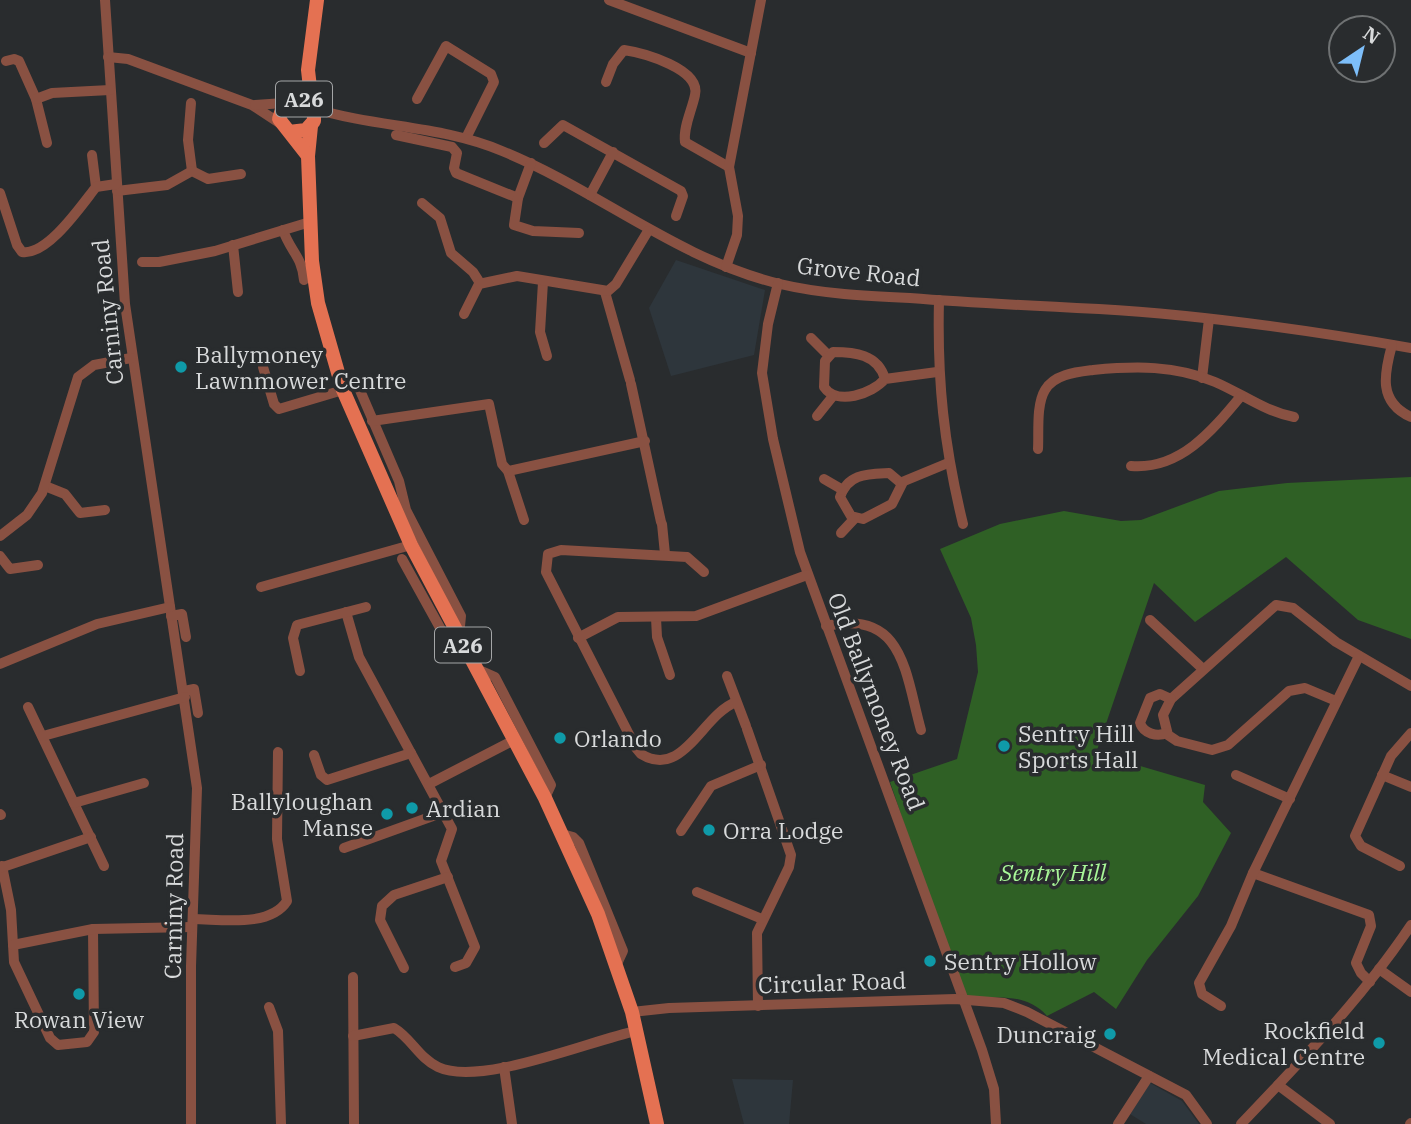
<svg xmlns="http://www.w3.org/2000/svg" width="1411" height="1124" font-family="'IBM Plex Serif',serif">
<rect width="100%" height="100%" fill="#292c2e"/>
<g fill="#2e363c">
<path d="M676 260 765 290 754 355 671 376 649 308Z"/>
<path d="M732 1079 793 1080 789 1124H744Z"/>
<path d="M1150 1083 1182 1101 1199 1124H1146L1130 1114Z"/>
</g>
<path fill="#2f6025" d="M1411 477V639L1358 620 1286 557 1195 622 1154 583 1096 753 1205 785 1203 802 1231 833 1198 896 1147 960 1116 1009 1094 992 1047 1016C1026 992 994 997 964 1000L890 782 957 759 978 672 976 645 971 618 940 549 1000 524 1064 511 1121 521 1141 520 1219 491 1287 483Z"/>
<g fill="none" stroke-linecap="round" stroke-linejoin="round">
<g stroke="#895142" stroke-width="10">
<path d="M105 0 125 304 197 788 191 966V1124"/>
<path d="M609 0 751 53"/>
<path d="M108 57 128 59 252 105 281 124"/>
<path d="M6 61 14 59 19 61 36 99 47 143"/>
<path d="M606 82 613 64 624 50C644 53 701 69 695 95 692 110 683 127 685 142L729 167"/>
<path d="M36 99 52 93 110 90"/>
<path d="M417 99 446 46 491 74 494 82 466 138"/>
<path d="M191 103 188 140 192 171"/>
<path d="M255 105 284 103"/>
<path d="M313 108C375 128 441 125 502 151 598 190 677 259 780 284 822 294 866 296 910 298 973 303 1036 306 1099 309 1203 315 1308 330 1411 348"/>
<path d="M396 135 452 147 457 153 454 168 456 173 518 198"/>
<path d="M544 143 563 125 681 191 683 196 676 216"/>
<path d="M92 155 96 187"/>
<path d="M531 163 518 198 514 225 533 231 579 233"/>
<path d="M117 191 167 185 192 171 208 179 241 174"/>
<path d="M0 193 17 245 22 252C47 256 81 206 96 187L116 184"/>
<path d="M590 195 613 152"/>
<path d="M422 203 440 218 451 253 473 272 480 283"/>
<path d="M283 230C290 251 302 256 304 280"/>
<path d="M233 245 238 292"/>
<path d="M142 262H159L215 251 310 222"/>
<path d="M726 267 737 235 738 216 729 167 761 0"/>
<path d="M543 282 540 332 547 356"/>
<path d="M778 283 768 324 762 373 773 439 800 552 982 1050 994 1089 996 1124"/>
<path d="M605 292 630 380"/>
<path d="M939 300C937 381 944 446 963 524"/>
<path d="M464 314 479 284 517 276 608 291 616 284 648 231"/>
<path d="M811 338 828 355"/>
<path d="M1392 345C1384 374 1378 402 1411 417"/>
<path d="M263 367 274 404 279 409 343 390"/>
<path d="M1202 378 1209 319"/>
<path d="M885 379C878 354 854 352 833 352L825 361 824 387C837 406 872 394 885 379L937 372"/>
<path d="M356 381 399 481 406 510 461 616 460 626 456 630"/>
<path d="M631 384 661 522"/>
<path d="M817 416 833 396"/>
<path d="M372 421 489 404 502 464 508 471 524 520"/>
<path d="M1038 449C1039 432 1036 405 1045 390 1054 374 1077 372 1093 370 1135 366 1175 365 1215 382 1243 394 1264 411 1294 417"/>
<path d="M1131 466C1180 470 1212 431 1241 396"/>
<path d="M508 471 645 441"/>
<path d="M889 473 902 484 892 504 863 519 851 516 840 497C848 473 868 474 889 473Z"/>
<path d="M824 479 843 490"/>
<path d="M902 482 948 463"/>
<path d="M45 486 65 494 80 513 105 510"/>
<path d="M662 524 665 554"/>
<path d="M841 533 855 518"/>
<path d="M0 536 27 515 42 493 78 377 94 365 131 358"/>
<path d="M0 556 10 569 38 565"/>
<path d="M402 559 449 644 460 638"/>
<path d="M704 572 687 557 561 550 548 554 546 572 636 748 641 754C683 780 702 715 736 702"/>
<path d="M261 587 411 545"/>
<path d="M346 612 359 657 452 829 441 861 475 947 466 963 455 967"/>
<path d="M171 616 182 614 186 637"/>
<path d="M656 618 657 637 670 675"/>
<path d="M1150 620 1203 669"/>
<path d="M826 626C904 609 905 673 921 730"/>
<path d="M578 638 618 617 696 616 807 575"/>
<path d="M0 664 97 624 170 607"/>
<path d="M477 669 495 677 551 785 545 798"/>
<path d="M300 671 293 638 297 625 366 607"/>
<path d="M727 676 746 726"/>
<path d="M184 691 194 689 198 713"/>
<path d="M1336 701 1305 688 1289 691 1228 745 1212 750 1177 741 1168 735 1163 715 1171 699 1276 605 1293 608 1336 642 1411 686"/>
<path d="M28 707 104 866"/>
<path d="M747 729 791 855 789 867 757 933 758 1006"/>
<path d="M1167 733C1157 737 1144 734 1140 723L1150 698 1160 694 1171 699"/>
<path d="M43 736 185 697"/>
<path d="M314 755 321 775 327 780 411 753"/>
<path d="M1236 775 1290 799"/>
<path d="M1382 775 1411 787"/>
<path d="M429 784 514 740"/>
<path d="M74 803 144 783"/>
<path d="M0 814 1 815"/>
<path d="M681 831 711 786 761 765"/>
<path d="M562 834 573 837 579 843 623 951 617 964"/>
<path d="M344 848 444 812"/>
<path d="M2 866 11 910 14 962 50 1038 58 1045 87 1042 94 1032 93 929"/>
<path d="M1400 866 1361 846 1355 836 1391 756 1411 733"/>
<path d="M0 868 91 837"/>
<path d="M1253 873 1369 915 1371 926 1356 963 1361 973 1370 982"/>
<path d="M697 892 762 919"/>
<path d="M193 919C220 919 270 928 287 901L277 839 278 752"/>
<path d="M13 945 93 929 192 927"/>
<path d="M404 968 380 920 382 906 394 895 448 877"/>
<path d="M1379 969 1411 992"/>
<path d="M353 977 354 1124"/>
<path d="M1221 1006 1202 994 1199 983 1231 926 1253 873 1359 656"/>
<path d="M269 1007 278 1031 281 1124"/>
<path d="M632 1012 669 1008 955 999 1004 1003 1027 1012 1186 1095 1207 1124"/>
<path d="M353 1036 394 1028C411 1038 419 1058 438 1067 480 1087 589 1041 636 1031"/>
<path d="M504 1067 512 1124"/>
<path d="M1278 1085 1330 1124"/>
<path d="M1118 1124 1149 1076"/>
<path d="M1241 1124C1302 1060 1362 998 1411 925"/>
<path d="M1410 1124 1411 1123"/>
</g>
<g stroke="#e47152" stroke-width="14">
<path d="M312 105 308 70 317 0"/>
<path d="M311 126 308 156 312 261 318 303 343 390 411 545 545 798 598 914 632 1012 657 1124"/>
<path d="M289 132 306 130 314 121V110L304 99 293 98 284 103 279 119 308 156"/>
</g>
</g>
<g fill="#0f9aa8" stroke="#292c2e" stroke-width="2.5">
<circle cx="181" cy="367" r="7"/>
<circle cx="560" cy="738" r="7"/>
<circle cx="1004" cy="746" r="7"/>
<circle cx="412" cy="808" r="7"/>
<circle cx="387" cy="814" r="7"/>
<circle cx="709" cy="830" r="7"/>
<circle cx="930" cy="961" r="7"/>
<circle cx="79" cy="994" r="7"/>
<circle cx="1110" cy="1034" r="7"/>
<circle cx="1379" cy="1043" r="7"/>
</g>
<g text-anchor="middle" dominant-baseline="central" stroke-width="7" stroke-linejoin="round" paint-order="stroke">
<g fill="#292c2e" stroke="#a4a6a7" stroke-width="2">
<rect x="276" y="81.5" width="56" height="35" rx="5"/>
<rect x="435" y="627.5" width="56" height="35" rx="5"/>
</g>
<g font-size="21" font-weight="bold" fill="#d8dadb">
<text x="304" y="99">A26</text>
<text x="463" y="645">A26</text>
</g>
<g font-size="23" fill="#d8dadb" stroke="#292c2e">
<text transform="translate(859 271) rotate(6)">Grove Road</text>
<text transform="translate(107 312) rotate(-96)">Carniny Road</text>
<text transform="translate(877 701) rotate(69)">Old Ballymoney Road</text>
<text transform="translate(173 906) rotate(-89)">Carniny Road</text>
<text transform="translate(832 982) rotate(-2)">Circular Road</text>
</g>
<g font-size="23" fill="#d8dadb" stroke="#292c2e" text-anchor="start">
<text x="195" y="354">Ballymoney<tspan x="195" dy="26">Lawnmower Centre</tspan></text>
<text x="1018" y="733">Sentry Hill<tspan x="1018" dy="26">Sports Hall</tspan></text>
<text x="574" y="738">Orlando</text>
<text x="373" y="801" text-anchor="end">Ballyloughan<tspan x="373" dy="26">Manse</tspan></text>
<text x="426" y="808">Ardian</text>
<text x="723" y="830">Orra Lodge</text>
<text x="944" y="961">Sentry Hollow</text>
<text x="79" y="1019" text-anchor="middle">Rowan View</text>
<text x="1365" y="1030" text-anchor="end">Rockfield<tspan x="1365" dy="26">Medical Centre</tspan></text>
<text x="1096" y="1034" text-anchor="end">Duncraig</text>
</g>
<g font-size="23" font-style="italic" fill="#a8f798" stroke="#292c2e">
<text x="1053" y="872">Sentry Hill</text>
</g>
</g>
<g transform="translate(1362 49) rotate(35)"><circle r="33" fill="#292c2e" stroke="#6f7273" stroke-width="2"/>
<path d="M0-5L12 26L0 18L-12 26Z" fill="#7dbef9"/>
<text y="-10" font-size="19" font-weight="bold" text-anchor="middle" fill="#d8dadb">N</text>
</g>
</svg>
